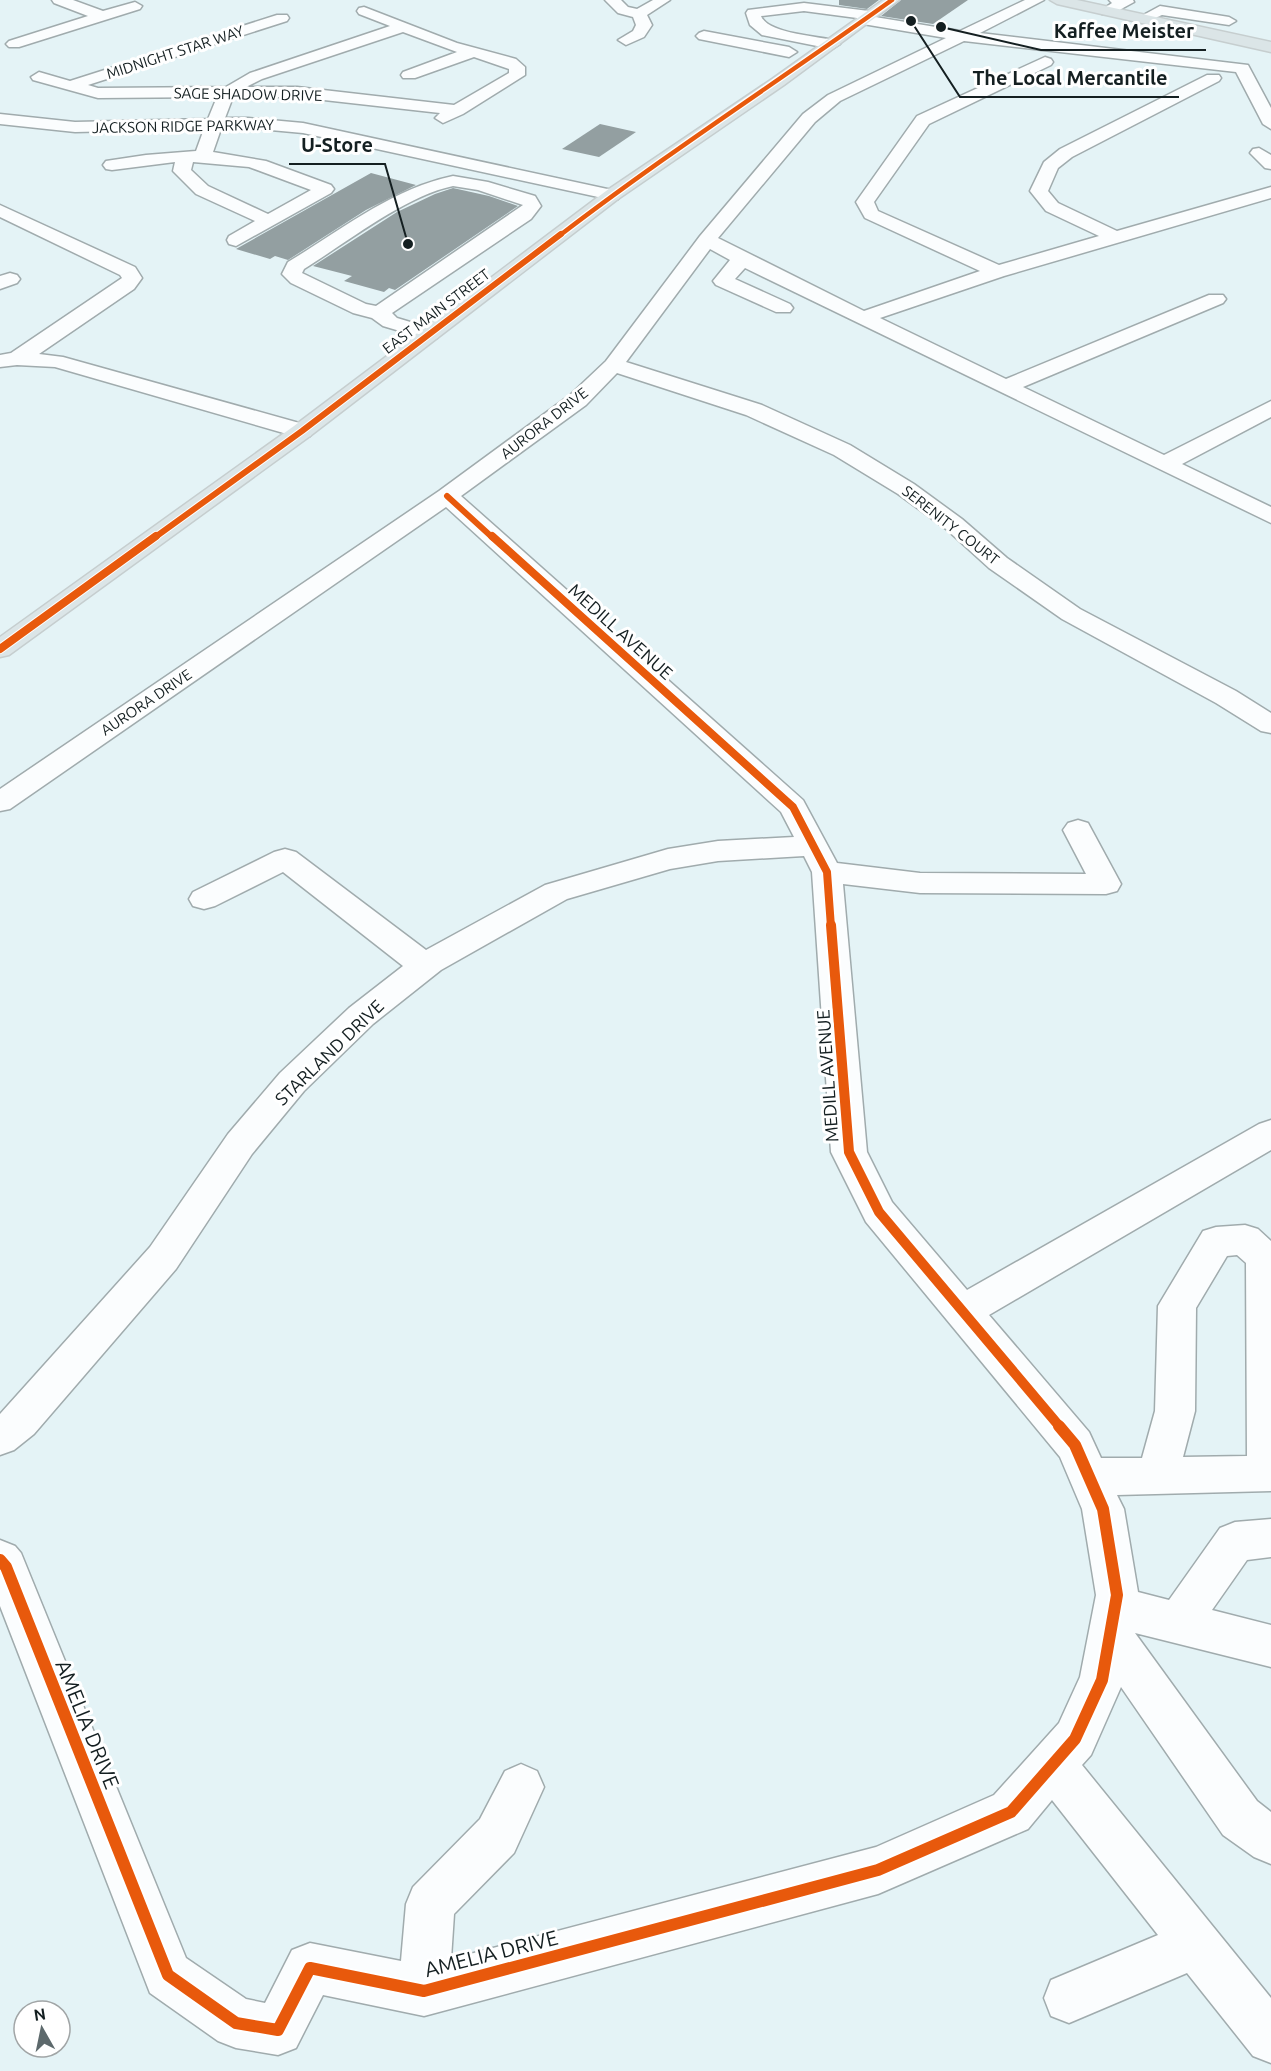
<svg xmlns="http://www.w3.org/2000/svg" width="1271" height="2071" font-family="Ubuntu,sans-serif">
<rect width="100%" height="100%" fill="#e4f3f6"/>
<g fill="#939fa1">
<path d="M839 0H879L867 9 839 5Z"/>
<path d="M901 0H968L933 24 881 16Z"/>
<path d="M600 124 636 132 599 157 562 149Z"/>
<path d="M371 173 416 185 366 210 288 260 275 256 270 259 236 249Z"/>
<path d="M453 188 489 196 518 206 395 290 389 288 384 292 344 281 352 276 313 266 397 212 435 194Z"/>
</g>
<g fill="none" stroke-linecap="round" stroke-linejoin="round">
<defs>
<g id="minor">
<path d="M52 0H73L103 11 135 2 142 6 140 9 19 47H9L6 44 9 41 88 16 54 3Z"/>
<path d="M605 0H621L628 7 637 9 653 0H670L647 15 652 25 644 37 626 45 618 40 633 31 636 25 633 17 618 13Z"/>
<path d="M1025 0H1044L980 33 1248 65 1271 108V129L1263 124 1236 72 964 41 840 101 815 122 718 238 864 311 980 271 865 218 856 202 917 116 1045 57 1051 59 1053 62 1051 65 929 124 874 202 878 211 999 265 1099 236 1046 211 1030 191 1044 162 1060 149 1207 75H1219L1221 78 1219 81 1072 157 1058 168 1048 191 1058 203 1117 231 1271 187V198L1004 276 880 318 1006 379 1209 295H1223L1226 299 1223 303 1023 387 1164 455 1271 401V417L1182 464 1271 507V523L745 268 735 279 790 304 793 308 790 312H776L716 285 713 281 730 260 710 249 626 362 762 405 850 445 914 484 962 519 1007 558 1080 609 1236 691 1271 713V733L1261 731 1216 703 1062 619 989 568 946 529 898 494 834 455 746 415 617 373 586 405 461 496 803 800 837 863 920 873 1086 874 1063 830 1068 823 1078 820 1088 823 1121 884 1117 891 1106 894 920 893 843 884 867 1152 892 1202 967 1290 1259 1124 1271 1120V1150L989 1315 1089 1432 1101 1458H1142L1155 1411 1158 1306 1203 1231 1216 1227 1245 1225 1258 1229 1271 1241V1491L1117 1495 1124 1509 1138 1592 1169 1600 1220 1528 1235 1522 1271 1519V1557L1247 1560 1212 1610 1271 1625V1667L1135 1633 1257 1801 1271 1812V1864L1254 1857 1223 1835 1121 1687 1091 1755 1082 1765 1271 1998V2063L1253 2056 1187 1973 1069 2023 1051 2016 1044 1998 1051 1980 1158 1935 1052 1800 1028 1829 878 1894 424 2016 323 1995 296 2048 278 2055 236 2048 218 2041 150 1993 0 1606V1540L15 1546 21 1553 186 1958 246 1999 265 2003 292 1950 310 1943 401 1961 406 1904 413 1887 480 1819 505 1771 521 1764 537 1771 544 1787 514 1853 454 1914 451 1959 876 1847 994 1795 1059 1723 1080 1677 1096 1595 1082 1509 1060 1457 866 1222 831 1152 812 872 804 856 718 861 670 869 567 899 441 970 373 1024 304 1091 252 1154 176 1269 34 1434 14 1450 0 1455V1414L150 1247 228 1134 280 1073 349 1008 403 966 283 872 215 906 204 909 193 906 189 899 193 892 274 852 285 849 296 852 426 950 545 885 668 849 718 841 794 837 781 812 446 507 10 809 0 811V789L439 491 570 395 606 361 700 236 803 114 828 95 946 38 863 24 858 23 857 18 804 11 761 16C768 34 819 36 837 41L840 44 832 49 762 35 750 25 746 13 748 10 804 3 869 11 874 12 876 15 875 17 960 31ZM1237 1255 1246 1263 1247 1456 1183 1457 1195 1411 1196 1308 1227 1256Z"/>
<path d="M1109 0H1133L1134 2 1112 14H1102L1100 11 1112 3Z"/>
<path d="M1160 6 1229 17 1236 21 1229 25 1162 15 1143 23 1136 19Z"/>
<path d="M364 7 457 43 516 59 525 67V75L463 114 443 123 435 118 440 113 297 97H233L225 118H248L303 123 612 190 618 191 621 195 618 199 612 200 303 133 248 128 221 129 213 152 266 161 331 185 334 189 331 193 236 246 229 244 227 240 229 236 255 221 196 194 173 171 175 162 112 170 106 169 103 165 106 161 146 155 196 151 204 129 75 132 0 124V114L75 122 208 119 217 97 98 98 33 80 31 77 39 72 70 81 277 15H287L289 18 287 21 88 85 98 88 226 87 250 73 390 26 359 14 357 11 359 8ZM403 32 457 52 403 72 401 75 403 78H415L474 57 509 69V73L454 105 297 87H246L262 79ZM193 162 249 167 311 190 268 214 208 186 191 170Z"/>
<path d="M704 31 789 47 797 52 789 57 699 39 696 36 699 33Z"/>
<path d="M1259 148 1271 155V169L1265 168 1250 153 1253 149Z"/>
<path d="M453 176 488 182 535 196 541 206 531 219 392 313 397 318 437 330 440 334 437 338 430 340 383 326 372 318 353 313 291 283 282 274 288 262C340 231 393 188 453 176ZM453 186 478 190 523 205 376 306 366 304 302 273 304 269C346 243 405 196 453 186Z"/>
<path d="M0 205 135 267 142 278 134 289 39 354 63 357 310 426 313 431 310 436 302 438 294 436 55 367 17 365 0 367V355L11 353 122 278 120 275 0 217Z"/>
<path d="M10 273 17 275 20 279 17 283 0 289V276Z"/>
</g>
<g id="major">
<path d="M883 0H899L784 85 618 199 310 436 9 655 0 657V637L294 426 606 191 772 79Z"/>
<path d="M1050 0H1077L1271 42V52L1057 4Z"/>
</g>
</defs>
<use href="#minor" stroke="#a0abad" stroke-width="3"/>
<use href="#major" stroke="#c6cecf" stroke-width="3"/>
<use href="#minor" fill="#fbfdfe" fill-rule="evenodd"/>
<use href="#major" fill="#dbe5e7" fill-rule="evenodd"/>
<defs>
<path id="cycleway-far4" d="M559 236C667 153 782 79 892 0"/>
<g id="cycleway-far3">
<path d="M447 496 493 538"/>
<path d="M154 538 302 431 561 234"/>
</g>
<g id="cycleway-far2">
<path d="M492 536 793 807 827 872 831 927"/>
<path d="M0 649 156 536"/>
</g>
<path id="cycleway-far1" d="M831 925 849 1152 879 1212 1060 1427"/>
<path id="cycleway" d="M0 1560 6 1567 168 1975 236 2023 278 2030 310 1968 424 1991 878 1870 1011 1812 1075 1739 1102 1680 1117 1595 1103 1509 1075 1445 1059 1426"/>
</defs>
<use href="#cycleway-far4" stroke="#fff" stroke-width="7"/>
<use href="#cycleway-far3" stroke="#fff" stroke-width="8"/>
<use href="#cycleway-far2" stroke="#fff" stroke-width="10"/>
<use href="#cycleway-far1" stroke="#fff" stroke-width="14"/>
<use href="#cycleway" stroke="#fff" stroke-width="16"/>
<use href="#cycleway-far4" stroke="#e8590c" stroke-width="4.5"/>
<use href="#cycleway-far3" stroke="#e8590c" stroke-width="6"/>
<use href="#cycleway-far2" stroke="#e8590c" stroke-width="8"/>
<use href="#cycleway-far1" stroke="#e8590c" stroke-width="10"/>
<use href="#cycleway" stroke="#e8590c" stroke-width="12"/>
</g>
<g text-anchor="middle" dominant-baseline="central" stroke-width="6" stroke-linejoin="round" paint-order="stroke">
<g font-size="15" fill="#141f21" stroke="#fff">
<text transform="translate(175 52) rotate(-18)">MIDNIGHT STAR WAY</text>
<text transform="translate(248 94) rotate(1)">SAGE SHADOW DRIVE</text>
<text transform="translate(183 126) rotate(-1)">JACKSON RIDGE PARKWAY</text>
<text transform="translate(436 311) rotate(-37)">EAST MAIN STREET</text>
<text transform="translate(544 423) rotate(-38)">AURORA DRIVE</text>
<text transform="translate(951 525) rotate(38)">SERENITY COURT</text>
<text transform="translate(146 702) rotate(-34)">AURORA DRIVE</text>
</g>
<g font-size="18" fill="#141f21" stroke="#fff">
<text transform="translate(621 631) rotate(42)">MEDILL AVENUE</text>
<text transform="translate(329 1052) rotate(-44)">STARLAND DRIVE</text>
<text transform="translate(827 1076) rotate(-94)">MEDILL AVENUE</text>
</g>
<g font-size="21" fill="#141f21" stroke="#fff">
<text transform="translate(88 1724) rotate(68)">AMELIA DRIVE</text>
<text transform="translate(491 1953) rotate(-14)">AMELIA DRIVE</text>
</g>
</g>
<path fill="none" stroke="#141f21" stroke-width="2" d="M941 27L1041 50H1206M911 21L960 97H1179M408 244L385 164H289"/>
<g fill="#141f21" stroke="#fff" stroke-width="2">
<circle cx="941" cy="27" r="6"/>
<circle cx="911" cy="21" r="6"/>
<circle cx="408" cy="244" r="6"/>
</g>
<g font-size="20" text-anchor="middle" font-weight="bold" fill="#141f21" stroke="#fff" stroke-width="6" stroke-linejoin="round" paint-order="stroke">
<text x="1124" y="38">Kaffee Meister</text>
<text x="1070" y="85">The Local Mercantile</text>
<text x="337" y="152">U-Store</text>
</g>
<g transform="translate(42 2029) rotate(351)"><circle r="28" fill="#ffffff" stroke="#a1a5a6" stroke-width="1.5"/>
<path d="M0-4.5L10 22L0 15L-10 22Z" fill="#5d696c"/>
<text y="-9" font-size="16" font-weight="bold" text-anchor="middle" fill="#141f21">N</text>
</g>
</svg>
